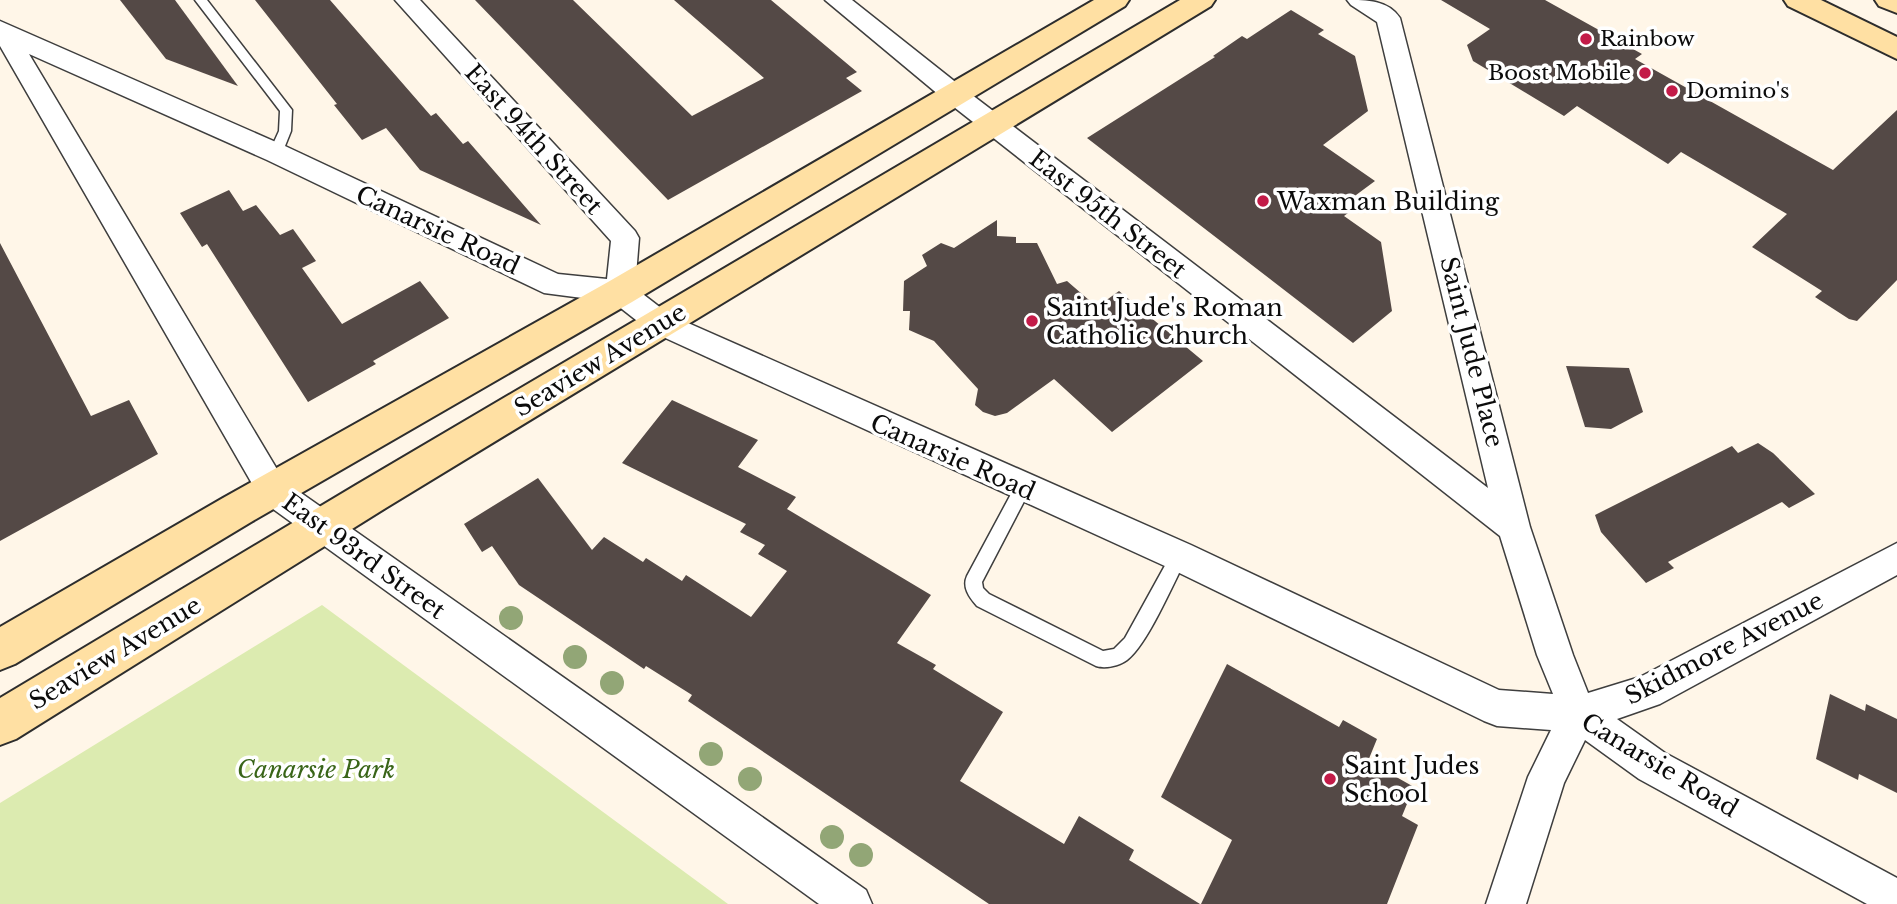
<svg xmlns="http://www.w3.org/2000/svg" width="1897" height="904" font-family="'Libre Baskerville',serif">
<rect width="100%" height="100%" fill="#fff6e8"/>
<path fill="#dcebb0" d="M322 605 728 904H0V803Z"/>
<g fill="#544946">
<path d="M120 0H175L238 86 166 59Z"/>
<path d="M255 0H330L431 116 436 113 463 144 468 141 541 225 420 170 386 128 362 140 334 105 337 104Z"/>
<path d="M475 0H573L692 116 764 78 674 0H771L857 72 846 78 862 91 668 200Z"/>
<path d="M1441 0H1545L1642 54 1635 59 1833 170 1897 110V280L1857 321 1849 319 1815 297 1822 291 1752 247 1787 214 1681 152 1668 164 1577 106 1564 116 1473 61 1467 45 1490 29Z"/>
<path d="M1291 10 1324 30 1318 34 1355 56 1368 111 1323 145 1375 181 1352 198 1360 204 1344 216 1381 242 1392 311 1353 343 1087 138 1215 57 1213 56 1242 36 1247 39Z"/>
<path d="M229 190 243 211 256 205 280 235 293 229 316 261 302 268 342 324 420 281 449 318 373 361 376 364 308 402 207 244 202 247 180 213Z"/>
<path d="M997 220V236L1016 237V243H1037L1057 284 1067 281 1097 307 1119 291 1203 361 1112 432 1054 379 1007 413 995 416 983 412 975 405 978 389 934 341 909 330 910 311H903L904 281 927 266 922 255 941 243 954 248Z"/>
<path d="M0 243 91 416 129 400 158 454 0 541Z"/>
<path d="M1566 366 1629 368 1643 412 1611 429 1585 427Z"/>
<path d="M672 400 758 440 738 467 796 497 787 509 931 595 897 643 936 665 933 669 1003 712 960 781 1064 844 1079 816 1134 850 1129 860 1200 904H989L688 701 692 695 646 666 644 669 519 585 492 546 482 552 464 524 538 478 592 550 604 537 643 562 646 558 682 581 686 575 751 617 787 571 758 554 765 545 740 532 746 524 622 463Z"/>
<path d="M1758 443 1773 453 1815 494 1789 508 1782 502 1668 562 1674 568 1646 583 1601 532 1595 515 1732 446 1738 453Z"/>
<path d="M1227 664 1339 727 1343 720 1377 739 1368 761 1414 787 1402 816 1418 825 1387 904H1201L1232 840 1161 797Z"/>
<path d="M1830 694 1865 711 1866 704 1897 719V793L1859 774 1858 780 1816 759Z"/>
</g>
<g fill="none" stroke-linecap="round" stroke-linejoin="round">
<defs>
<g id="lane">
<path d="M195 0H207L292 110 291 131 281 156H271L269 153 279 131 280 111Z"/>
<path d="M1023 481 1029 483 1031 488 982 582 983 588 989 594 1103 651 1114 649 1125 638 1173 551 1179 548 1185 551 1187 556 1185 561C1172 586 1147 645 1127 660 1119 666 1105 669 1096 666L977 606C969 597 962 587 967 576L1017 483Z"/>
</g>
<path id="street" d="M395 0H420L635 231 639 238 635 288 670 315 1191 545 1499 690 1553 694 1537 655 1500 536 945 100 825 0H852L963 88 1488 488 1377 22 1351 5 1347 0C1367 0 1388 0 1400 18L1530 527 1573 655 1588 693 1640 677 1897 543V575L1660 704 1617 719 1665 753 1897 878V904H1867L1639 779 1585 740 1564 783 1526 904H1486L1528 777 1551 730 1497 726 1484 721 1167 567 650 331 613 302 544 293 267 160 29 54 284 481 866 890 872 904H819L262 501 0 46V21L285 146 558 274 607 279 611 241Z"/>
<g id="secondary">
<path d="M1094 0H1129L1125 6 632 302 251 522 15 664 0 670V627L223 498 608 282Z"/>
<path d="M1180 0H1215L1211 6 384 509 16 739 0 745V698L356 485Z"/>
<path d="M1784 0H1821L1897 37V59L1788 6Z"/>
<path d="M1875 0H1897V13L1879 6Z"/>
</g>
</defs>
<use href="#lane" stroke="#3e3e3e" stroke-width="3"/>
<use href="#street" stroke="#3e3e3e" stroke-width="3"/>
<use href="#secondary" stroke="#2d2d2d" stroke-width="4"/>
<use href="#lane" fill="#fff" fill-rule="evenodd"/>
<use href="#street" fill="#fff" fill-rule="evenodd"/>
<use href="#secondary" fill="#ffe0a3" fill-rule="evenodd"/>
</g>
<g fill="#92a676">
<circle cx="511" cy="618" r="12"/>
<circle cx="575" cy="657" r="12"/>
<circle cx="612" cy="683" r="12"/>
<circle cx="711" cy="754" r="12"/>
<circle cx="750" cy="779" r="12"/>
<circle cx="832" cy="837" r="12"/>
<circle cx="861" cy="855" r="12"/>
</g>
<g fill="#c31b48" stroke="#fff" stroke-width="2.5">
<circle cx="1586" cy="39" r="7"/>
<circle cx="1645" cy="73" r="7"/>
<circle cx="1672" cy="91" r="7"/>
<circle cx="1263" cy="201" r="7"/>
<circle cx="1032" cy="321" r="7"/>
<circle cx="1330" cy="779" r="7"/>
</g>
<g text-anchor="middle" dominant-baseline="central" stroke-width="7" stroke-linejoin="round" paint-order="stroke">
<g font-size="21" fill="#0b0b0b" stroke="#fff" text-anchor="start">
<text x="1600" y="39">Rainbow</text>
<text x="1631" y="73" text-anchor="end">Boost Mobile</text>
<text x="1686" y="91">Domino's</text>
</g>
<g font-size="24" fill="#0b0b0b" stroke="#fff">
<text transform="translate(534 139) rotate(48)">East 94th Street</text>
<text transform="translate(1108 214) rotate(38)">East 95th Street</text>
<text transform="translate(438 230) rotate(25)">Canarsie Road</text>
<text transform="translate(1472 352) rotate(76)">Saint Jude Place</text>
<text transform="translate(600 360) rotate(-31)">Seaview Avenue</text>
<text transform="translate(953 457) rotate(24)">Canarsie Road</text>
<text transform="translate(364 556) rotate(36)">East 93rd Street</text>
<text transform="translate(1724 648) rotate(-27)">Skidmore Avenue</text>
<text transform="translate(115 653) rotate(-31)">Seaview Avenue</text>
<text transform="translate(1660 765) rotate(31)">Canarsie Road</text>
</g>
<g font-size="24" fill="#0b0b0b" stroke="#fff" text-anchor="start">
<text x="1277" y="201">Waxman Building</text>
<text x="1046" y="307">Saint Jude's Roman<tspan x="1046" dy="28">Catholic Church</tspan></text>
<text x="1344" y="765">Saint Judes<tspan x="1344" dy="28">School</tspan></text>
</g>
<g font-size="24" font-style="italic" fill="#396518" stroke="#fff">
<text x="316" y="769">Canarsie Park</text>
</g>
</g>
</svg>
